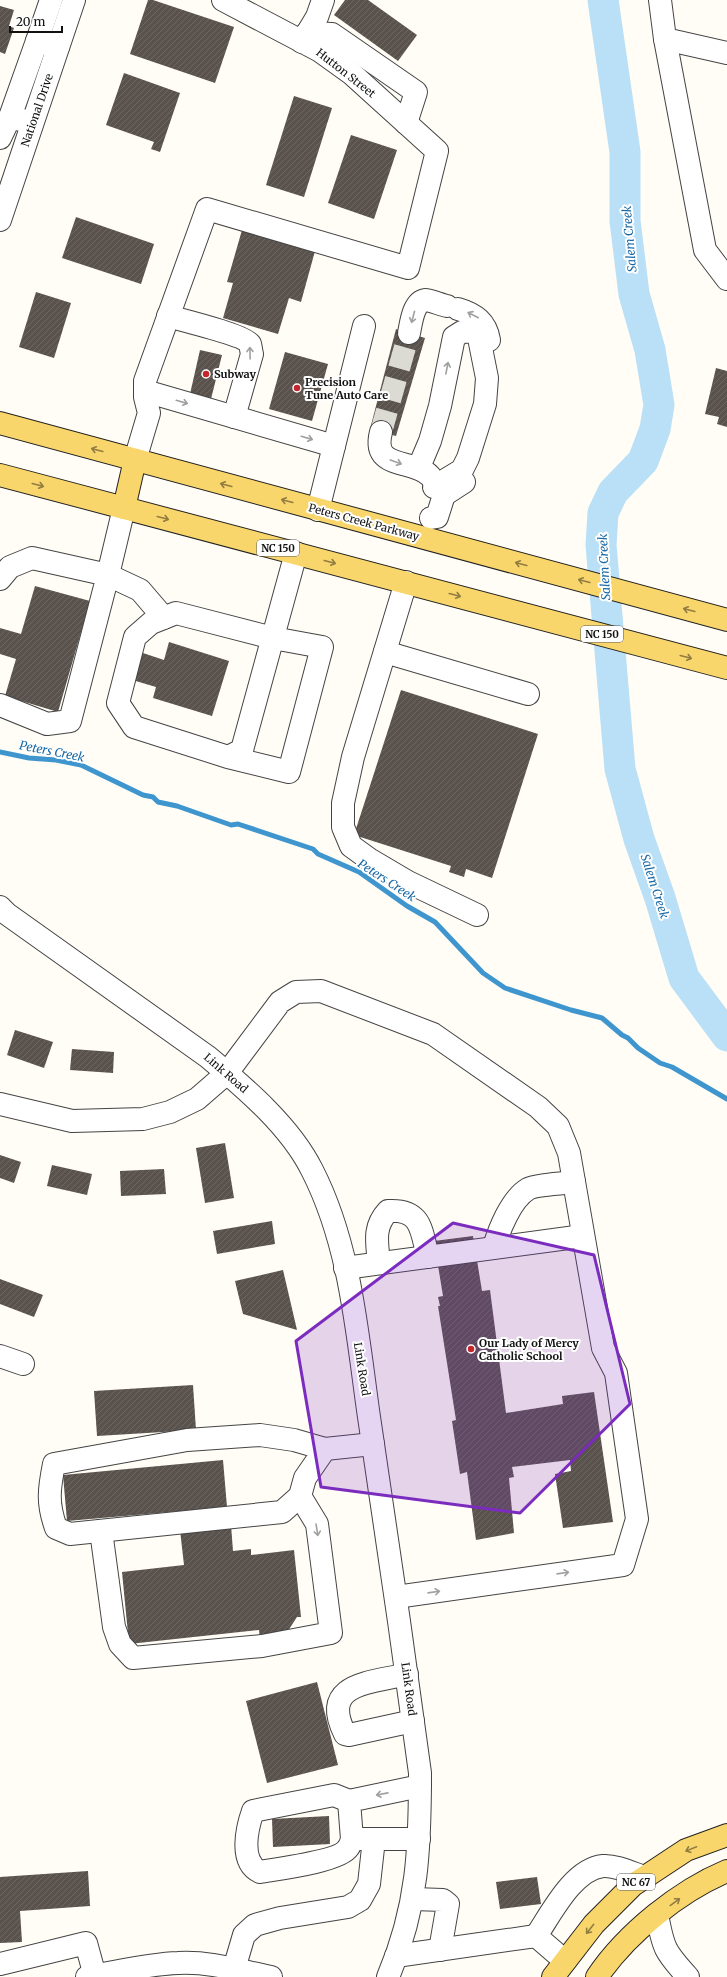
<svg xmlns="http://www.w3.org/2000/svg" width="727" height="1977" font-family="Merriweather,serif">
<defs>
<pattern id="building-hatch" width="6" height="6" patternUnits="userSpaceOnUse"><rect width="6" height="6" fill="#5a524d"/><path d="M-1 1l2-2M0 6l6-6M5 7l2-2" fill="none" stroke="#6d6662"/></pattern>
</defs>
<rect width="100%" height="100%" fill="#fffdf5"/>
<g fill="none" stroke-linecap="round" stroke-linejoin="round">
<path stroke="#3f96cf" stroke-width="5" d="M0 752 29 758 56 760 81 765 143 795 153 797 158 802 177 806 231 825 238 824 313 849 318 854 359 872 407 906 435 922 483 973 505 988 571 1010 602 1018 622 1035 628 1038 638 1048 660 1063 672 1067 727 1099"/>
<path stroke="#b9e0f7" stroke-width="31" d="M603 0 625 152V221L634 294 650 350 659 405 655 429 643 461 613 492 603 513 601 545 620 769 639 839 660 898 684 978 727 1036"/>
</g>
<g fill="url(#building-hatch)">
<path d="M148 0H153L234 27 215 83 130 54Z"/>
<path d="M345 0H368L417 35 398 61 334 15Z"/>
<path d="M0 6 14 10 9 26 14 28 5 54 0 52Z"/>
<path d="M124 73 180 93 160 152 151 149 154 142 106 125Z"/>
<path d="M294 96 332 108 304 197 266 185Z"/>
<path d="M351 135 397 150 374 219 328 203Z"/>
<path d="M76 217 154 244 141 284 62 258Z"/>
<path d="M242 230 315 251 301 302 289 298 278 334 223 318 233 283 227 282Z"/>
<path d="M36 292 71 303 54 358 19 347Z"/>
<path d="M396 329 425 338 396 436 370 429Z"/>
<path d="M200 350 222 355 211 399 190 394Z"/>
<path d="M285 352 328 364 312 421 269 409Z"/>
<path d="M716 368 727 371V427L717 424 719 417 705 414Z"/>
<path d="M35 586 90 601 58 712 5 696 16 659 0 654V628L21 634Z"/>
<path d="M169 642 229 661 212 716 153 698 156 687 129 679 137 651 164 660Z"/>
<path d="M401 690 538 734 492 878 466 869 464 877 449 872 451 866 354 835Z"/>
<path d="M15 1030 53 1042 44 1068 7 1055Z"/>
<path d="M72 1049 114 1052 113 1073 70 1070Z"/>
<path d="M225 1143 234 1198 205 1203 196 1148Z"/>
<path d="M0 1155 21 1162 14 1183 0 1178Z"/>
<path d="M52 1165 92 1174 87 1195 47 1186Z"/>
<path d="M164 1169 166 1194 121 1196 120 1171Z"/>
<path d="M272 1221 275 1244 217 1254 213 1231Z"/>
<path d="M473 1236 482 1291 490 1290 506 1413 563 1404 562 1396 594 1392 613 1522 563 1528 555 1474 571 1471 570 1460 512 1467 514 1477 509 1478 514 1533 476 1540 467 1472 460 1474 452 1421 456 1420 438 1306H440L438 1297 443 1296 434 1241Z"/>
<path d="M283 1270 297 1330 243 1314 235 1281Z"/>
<path d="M0 1279 43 1295 34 1317 0 1304Z"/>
<path d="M193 1385 196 1430 97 1436 94 1391Z"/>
<path d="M223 1460 227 1507 67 1521 63 1475Z"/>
<path d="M231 1525 233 1551 251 1549V1555L294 1550 301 1617H297L284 1637 260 1639 259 1630 129 1644 122 1572 184 1565 180 1530Z"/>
<path d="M317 1682 338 1765 267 1783 246 1701Z"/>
<path d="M329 1816 330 1844 273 1847 272 1819Z"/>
<path d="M88 1871 90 1906 20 1911 22 1942 0 1943V1877Z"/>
<path d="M537 1877 541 1904 500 1909 496 1882Z"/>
</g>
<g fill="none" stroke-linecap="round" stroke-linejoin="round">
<path stroke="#dbdad3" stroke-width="22" stroke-dasharray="22 11" stroke-linecap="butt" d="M381 432 409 333"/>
<defs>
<g id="minor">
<path d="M660 0 665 39 705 250 727 279"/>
<path d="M307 33 332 34 416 92 406 123"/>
<path d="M665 39 727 53"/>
<path d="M37 41 51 0"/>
<path d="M302 42 317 17 323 0"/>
<path d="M10 117 37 41 58 47"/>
<path d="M0 138 10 117 25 121"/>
<path d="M0 220 74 0"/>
<path d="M458 309C475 314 486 322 489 340"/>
<path d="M168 316C182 320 244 335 250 344 251 347 251 351 252 354L234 417"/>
<path d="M409 333C411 324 413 302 425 300 431 300 441 305 447 306"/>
<path d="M145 391 334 446"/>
<path d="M381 432C371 471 413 458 430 476"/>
<path d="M135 460 149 413 145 397V381L207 209 408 268 437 151 352 74 320 51 223 0"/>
<path d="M419 467 430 441 440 406 454 337 462 332 473 331 479 338 487 378 485 404 468 458 462 470 434 487"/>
<path d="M124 508 108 575 140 590 164 618"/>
<path d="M318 510 364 326"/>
<path d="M431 518 437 517 444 495 464 482"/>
<path d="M0 579 10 567 32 558 108 575 70 721 47 724 0 705"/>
<path d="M406 582 353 757 343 803V827L351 846 369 859 408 882 477 915"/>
<path d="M385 652 528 694"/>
<path d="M228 757 289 772 322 647 273 638 176 613 151 623 135 637 118 703 134 727 228 757 242 750 296 553"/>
<path d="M0 907 7 914 208 1057C245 1088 290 1126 312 1170 351 1246 357 1334 369 1417 387 1536 404 1654 420 1773 420 1848 418 1907 388 1977"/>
<path d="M0 1104 72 1121 143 1119 170 1112 197 1099 227 1073 280 1002 296 992 321 991 433 1034 538 1107 558 1126 569 1153 603 1348 616 1373 637 1519 623 1565 396 1597"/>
<path d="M494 1247C499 1230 511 1199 528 1189 534 1185 565 1183 574 1182"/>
<path d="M379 1263C377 1242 373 1227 388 1211 422 1209 421 1230 428 1257"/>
<path d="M345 1268 583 1236"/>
<path d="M0 1356 23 1364"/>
<path d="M325 1449 305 1478 300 1496 282 1512 70 1534 56 1528C47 1503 49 1489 54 1464L187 1440 260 1435 294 1440 325 1449 373 1444"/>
<path d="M101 1531 114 1627 120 1644 133 1658 262 1646 331 1633 317 1524 300 1496"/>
<path d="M407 1674C372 1683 319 1682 345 1734L349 1735 413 1721"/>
<path d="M349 1801 334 1795 253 1811C247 1828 239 1862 260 1872 277 1869 340 1861 348 1848 350 1846 351 1842 352 1839"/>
<path d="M419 1839H352L349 1801 420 1786"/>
<path d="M413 1899 443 1900 448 1904 440 1950"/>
<path d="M657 1914C663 1948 665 1952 688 1977"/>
<path d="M396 1956 536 1936"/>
<path d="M565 1961 536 1936C551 1914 573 1869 603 1866 616 1865 632 1873 644 1877"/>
<path d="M0 1964 86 1943 95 1976"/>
<path d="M234 1969 244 1935 255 1925 280 1918 348 1907 360 1900 369 1884 374 1839"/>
<path d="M87 1977C117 1972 147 1964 178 1963 209 1961 241 1971 271 1977"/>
</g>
<g id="major">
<path d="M0 423 727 620"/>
<path d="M0 475 727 668"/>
<path d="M124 508 135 460"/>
<path d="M553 1977 594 1924 633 1885 686 1850 727 1835"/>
<path d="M597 1977C626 1934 679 1891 727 1871"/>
</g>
</defs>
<use href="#minor" stroke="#444" stroke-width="24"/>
<use href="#major" stroke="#222" stroke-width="24"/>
<use href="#minor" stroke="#fff" stroke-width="22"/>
<use href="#major" stroke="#f9d66b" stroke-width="22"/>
</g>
<defs><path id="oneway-shaft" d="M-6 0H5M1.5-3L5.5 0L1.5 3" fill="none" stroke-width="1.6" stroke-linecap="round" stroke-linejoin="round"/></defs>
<g stroke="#a0a0a0">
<use href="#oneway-shaft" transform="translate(473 315) rotate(-153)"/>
<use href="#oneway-shaft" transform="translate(413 317) rotate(105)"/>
<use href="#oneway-shaft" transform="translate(250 353) rotate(-91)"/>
<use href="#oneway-shaft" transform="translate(447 368) rotate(-79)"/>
<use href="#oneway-shaft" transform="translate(182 402) rotate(16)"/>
<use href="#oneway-shaft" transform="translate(307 438) rotate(16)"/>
<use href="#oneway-shaft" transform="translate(396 462) rotate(20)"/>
<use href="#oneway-shaft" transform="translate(317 1530) rotate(81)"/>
<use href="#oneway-shaft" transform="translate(563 1573) rotate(-8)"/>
<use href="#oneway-shaft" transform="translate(434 1592) rotate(-8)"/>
<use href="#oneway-shaft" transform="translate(382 1794) rotate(169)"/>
</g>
<g stroke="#917d42">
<use href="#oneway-shaft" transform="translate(97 450) rotate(-165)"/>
<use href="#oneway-shaft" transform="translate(38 485) rotate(15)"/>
<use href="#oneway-shaft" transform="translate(226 485) rotate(-165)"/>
<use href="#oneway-shaft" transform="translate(287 501) rotate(-165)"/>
<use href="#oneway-shaft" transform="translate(163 518) rotate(15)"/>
<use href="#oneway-shaft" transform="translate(330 562) rotate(15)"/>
<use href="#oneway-shaft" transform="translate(521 564) rotate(-165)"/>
<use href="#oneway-shaft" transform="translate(584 581) rotate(-165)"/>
<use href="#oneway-shaft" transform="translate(455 595) rotate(15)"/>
<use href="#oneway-shaft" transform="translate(689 610) rotate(-165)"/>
<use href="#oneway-shaft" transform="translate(686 657) rotate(15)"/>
<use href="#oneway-shaft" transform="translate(691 1849) rotate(158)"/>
<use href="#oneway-shaft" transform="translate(675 1902) rotate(-36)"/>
<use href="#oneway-shaft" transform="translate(590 1929) rotate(128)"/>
</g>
<path fill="#7b2cbf" fill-opacity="0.2" stroke="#7b2cbf" stroke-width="3" stroke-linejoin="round" d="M453 1223 594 1255 630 1404 520 1513 321 1487 296 1341Z"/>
<g fill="#c4262e" stroke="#fff" stroke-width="1.5">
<circle cx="206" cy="374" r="4"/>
<circle cx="297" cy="388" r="4"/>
<circle cx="471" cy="1349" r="4"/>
</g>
<g text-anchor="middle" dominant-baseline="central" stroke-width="4" stroke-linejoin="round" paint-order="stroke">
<g fill="#fff" stroke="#585858" stroke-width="1">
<rect x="257" y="540" width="42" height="16" rx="3"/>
<rect x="581" y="626" width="42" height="16" rx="3"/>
<rect x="617" y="1874" width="38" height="16" rx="3"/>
</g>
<g font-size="10" font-weight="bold" fill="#111">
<text x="278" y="548">NC 150</text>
<text x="602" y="634">NC 150</text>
<text x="636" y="1882">NC 67</text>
</g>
<g font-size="11" fill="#111" stroke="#fff">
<text transform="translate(346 73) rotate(38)">Hutton Street</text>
<text transform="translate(37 110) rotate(-71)">National Drive</text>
<text transform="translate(364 522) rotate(15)">Peters Creek Parkway</text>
<text transform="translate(226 1073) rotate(41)">Link Road</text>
<text transform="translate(362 1369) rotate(81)">Link Road</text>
<text transform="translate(409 1689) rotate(82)">Link Road</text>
</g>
<g font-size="11" font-weight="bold" fill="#111" stroke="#fff" text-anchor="start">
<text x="214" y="374">Subway</text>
<text x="305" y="382">Precision<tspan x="305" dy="13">Tune Auto Care</tspan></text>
<text x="479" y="1343">Our Lady of Mercy<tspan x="479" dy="13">Catholic School</tspan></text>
</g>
<g font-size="12" font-style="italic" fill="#1768a6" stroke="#fff">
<text transform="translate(629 239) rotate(-95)">Salem Creek</text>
<text transform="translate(604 567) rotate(-93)">Salem Creek</text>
<text transform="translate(52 751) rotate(11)">Peters Creek</text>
<text transform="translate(387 880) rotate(33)">Peters Creek</text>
<text transform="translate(655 886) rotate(72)">Salem Creek</text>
</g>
</g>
<path d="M10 26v6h52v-6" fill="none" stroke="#111111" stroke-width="2"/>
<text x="16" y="26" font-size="12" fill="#111111" stroke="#ffffff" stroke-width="3" paint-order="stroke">20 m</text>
</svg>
